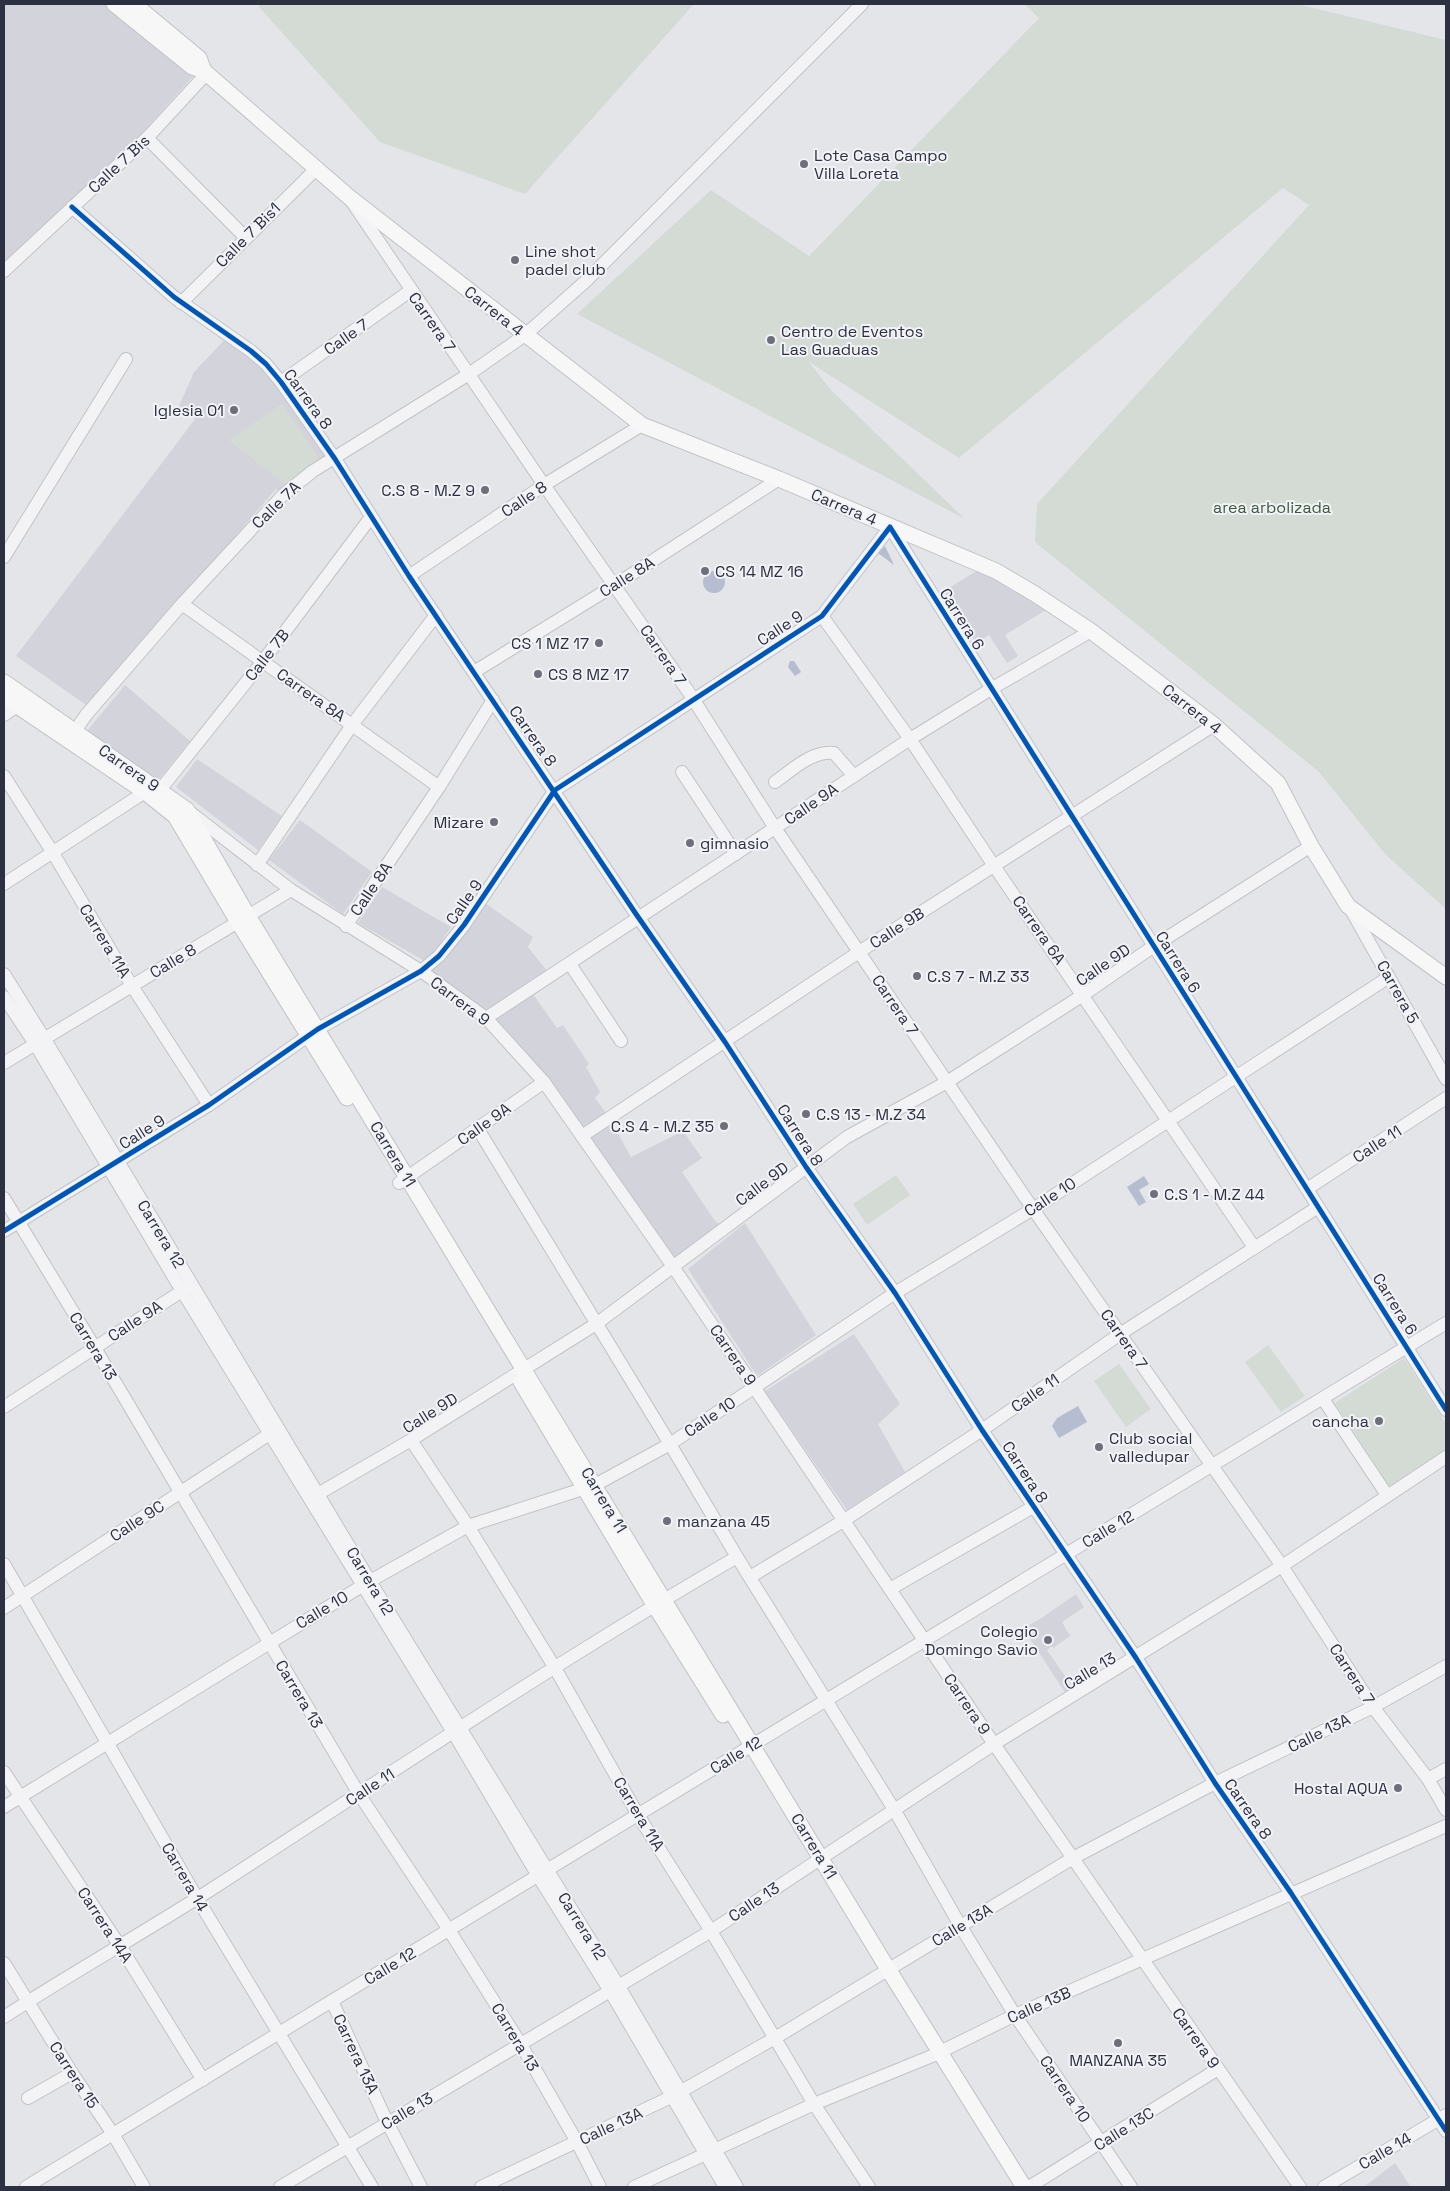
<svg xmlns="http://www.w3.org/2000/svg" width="1450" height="2191" font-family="'Space Grotesk',sans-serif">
<rect width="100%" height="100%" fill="#e4e5e8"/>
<g fill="#d3d4db">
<path d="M4 4H121L195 74 89 192 4 274Z"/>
<path d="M229 335 251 351 335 459 283 495 276 489 89 707 16 656 195 419 179 406 194 372Z"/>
<path d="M978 570 1046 610 1005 635 1018 656 1007 663 989 635 976 643 944 591Z"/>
<path d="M125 685 190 741 155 784 87 731Z"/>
<path d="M197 759 282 816 258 850 176 787Z"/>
<path d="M300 820 372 872 343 914 269 860Z"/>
<path d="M382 887 451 927 435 951 423 960 358 923Z"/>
<path d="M481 900 533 937 528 947 551 976 530 990 557 1028 563 1025 589 1064 586 1067 600 1092 595 1098 609 1117 631 1157 683 1131 702 1158 682 1172 715 1221 724 1228 674 1268 548 1079 421 971Z"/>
<path d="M745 1223 816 1335 757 1376 688 1269Z"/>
<path d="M854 1334 900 1404 878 1424 905 1472 847 1510 765 1391Z"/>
<path d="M1076 1594 1084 1607 1062 1622 1070 1636 1053 1648 1052 1646 1047 1650 1074 1689 1066 1694 1023 1628 1040 1619Z"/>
<path d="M1395 2163 1411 2187H1364L1365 2186Z"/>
</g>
<g fill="#d4dbd5">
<path d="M260 4H694L525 194 380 142 259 7Z"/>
<path d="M1024 4H1297L1446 40V909L1386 855 1319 772 1035 542 1037 504 1309 205 1283 188 959 458 809 362 831 390 965 519 577 314 711 190 809 256 1039 18Z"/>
<path d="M282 404 319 458 288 487 229 440Z"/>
<path d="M896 1175 910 1195 867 1225 853 1204Z"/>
<path d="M1268 1345 1305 1396 1281 1412 1245 1362Z"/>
<path d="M1404 1358 1446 1424V1449L1391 1488 1335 1403Z"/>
<path d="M1119 1364 1151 1409 1126 1427 1094 1381Z"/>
</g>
<g fill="#b6bdd0">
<path d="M885 546 894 565 878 553Z"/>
<circle cx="714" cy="582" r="11"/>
<path d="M790 661H794L801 672 795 676 788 667Z"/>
<path d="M1144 1176 1149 1184 1139 1190 1146 1202 1139 1206 1127 1187Z"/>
<path d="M1078 1406 1087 1422 1059 1438 1052 1426 1057 1418Z"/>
</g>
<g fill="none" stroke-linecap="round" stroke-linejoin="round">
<defs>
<g id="minor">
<path d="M147 138 245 237"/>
<path d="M352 202 544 485 690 694 775 828 1033 1209 1282 1566 1373 1707 1428 1779 1446 1810"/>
<path d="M72 207 174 297 251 351 266 364 281 382 335 459 409 576 636 914 725 1042 806 1167 895 1293 982 1430 1136 1658 1215 1783 1291 1893 1446 2131"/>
<path d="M4 271 147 138 207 73"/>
<path d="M181 303 316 169"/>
<path d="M281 382 410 291"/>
<path d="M4 557 126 359"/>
<path d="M409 576 544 485 642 425"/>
<path d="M182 604 439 787"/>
<path d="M822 616 910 739 994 866 1254 1247"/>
<path d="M474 672 615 585 779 479"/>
<path d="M4 715 24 701"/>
<path d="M75 731 86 715 182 604 283 495 313 471 469 374 525 335 587 280 862 4"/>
<path d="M682 772 736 854"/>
<path d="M4 776 53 853 132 986 209 1105"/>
<path d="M775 782C792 770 813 750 834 753L854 776"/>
<path d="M160 790 263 661 371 517"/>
<path d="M191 813 291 890 421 971 486 1018 544 1082 674 1268 994 1744 1300 2187"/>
<path d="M257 865 352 725 436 615"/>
<path d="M4 884 145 792"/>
<path d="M1350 908 1446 1079"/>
<path d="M346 926 439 787 493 700"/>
<path d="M570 964 621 1041"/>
<path d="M4 974 44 1038 370 1581 618 1985 737 2187"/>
<path d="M4 997 35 1044 182 1291 453 1732 538 1876 610 1991 725 2187"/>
<path d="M486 1018 910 739 991 689 1091 631"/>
<path d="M4 1063 291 890"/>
<path d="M478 1129 670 1444 737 1557 895 1811 961 1927 1015 2015 1131 2187"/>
<path d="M582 1136 859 952 1214 725"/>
<path d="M399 1183 544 1082"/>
<path d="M1307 1189 1446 1098"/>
<path d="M4 1198 95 1348 359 1794 449 1930 520 2043 577 2142 600 2187"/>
<path d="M4 1231 209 1105 318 1029 421 971 439 956 464 925 555 790 822 616 890 527 1446 1410"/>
<path d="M1323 1399 1387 1495"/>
<path d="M4 1407 188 1287"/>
<path d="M411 1440 468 1526 555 1668 638 1815 711 1931 814 2104 869 2187"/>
<path d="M311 1498 411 1440 596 1324 847 1137 947 1082 1083 995 1154 946 1311 846"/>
<path d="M4 1564 197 1898 372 2187"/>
<path d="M750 1577 843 1521 982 1430 1120 1334 1318 1207"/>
<path d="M890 1589 1033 1507"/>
<path d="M4 1608 271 1433"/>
<path d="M4 1772 120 1946 203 2080"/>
<path d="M1428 1779 1446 1769"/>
<path d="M4 1807 370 1581 468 1526 595 1485 670 1444 895 1293 1033 1209 1389 977"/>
<path d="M4 1963 72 2073 113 2134 144 2187"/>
<path d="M332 2001 387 2122 421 2187"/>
<path d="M4 2017C73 1972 145 1932 215 1887 388 1775 559 1660 737 1557"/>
<path d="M28 2098 72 2073"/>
<path d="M26 2187 1446 1323"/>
<path d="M280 2187 711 1931 994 1744 1282 1566 1446 1457"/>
<path d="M481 2187 671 2097 775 2038 1073 1858 1215 1783 1373 1707 1446 1666"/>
<path d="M634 2187 814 2104 932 2056 1015 2015 1446 1826"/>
<path d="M1029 2187 1218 2069"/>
<path d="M1324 2187 1446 2115"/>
</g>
<g id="major">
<path d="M114 4 192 67 204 71 349 197 642 425 779 479 996 571 1035 594 1091 631 1214 725 1278 783 1311 846 1348 906 1446 977"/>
<path d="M134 4 199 58 204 71"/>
<path d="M4 682 187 810 248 916 888 1969 1024 2187"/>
<path d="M4 697 145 792 175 816 238 922 347 1098"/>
<path d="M521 1382 653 1603 723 1715"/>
</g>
</defs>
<use href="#minor" stroke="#c2c3c6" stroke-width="14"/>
<use href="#major" stroke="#c1c2c5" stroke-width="17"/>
<use href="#minor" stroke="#f3f3f5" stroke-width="12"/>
<use href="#major" stroke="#f7f7f7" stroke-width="15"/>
<defs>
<g id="cycleway">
<path d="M72 207 174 297 251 351 266 364 281 382 335 459 409 576 636 914 725 1042 806 1167 895 1293 982 1430 1136 1658 1215 1783 1291 1893 1446 2131"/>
<path d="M4 1231 209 1105 318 1029 421 971 439 956 464 925 555 790 822 616 890 527 1446 1410"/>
</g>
</defs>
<use href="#cycleway" stroke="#f2f3f7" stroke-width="8"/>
<use href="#cycleway" stroke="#0057b8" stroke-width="5"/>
</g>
<g fill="#6d6f7b" stroke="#f2f3f7" stroke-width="2">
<circle cx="804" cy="164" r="5"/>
<circle cx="515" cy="260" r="5"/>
<circle cx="771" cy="340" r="5"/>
<circle cx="234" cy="410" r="5"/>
<circle cx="485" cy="490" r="5"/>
<circle cx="705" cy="571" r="5"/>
<circle cx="599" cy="643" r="5"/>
<circle cx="538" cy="674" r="5"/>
<circle cx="494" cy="822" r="5"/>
<circle cx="690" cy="843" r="5"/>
<circle cx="917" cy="976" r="5"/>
<circle cx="806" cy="1114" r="5"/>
<circle cx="724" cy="1126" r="5"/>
<circle cx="1154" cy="1194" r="5"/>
<circle cx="1379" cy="1421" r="5"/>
<circle cx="1099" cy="1447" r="5"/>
<circle cx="667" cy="1521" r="5"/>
<circle cx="1048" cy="1640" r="5"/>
<circle cx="1398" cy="1788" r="5"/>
<circle cx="1118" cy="2043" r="5"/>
</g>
<g text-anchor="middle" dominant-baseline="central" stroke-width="4" stroke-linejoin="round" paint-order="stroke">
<g font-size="16" fill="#2d3040" stroke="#f2f3f7" text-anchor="start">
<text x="814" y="155">Lote Casa Campo<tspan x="814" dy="18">Villa Loreta</tspan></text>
<text x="525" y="251">Line shot<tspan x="525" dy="18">padel club</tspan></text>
<text x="781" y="331">Centro de Eventos<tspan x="781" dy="18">Las Guaduas</tspan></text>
<text x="224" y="410" text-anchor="end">Iglesia 01</text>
<text x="475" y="490" text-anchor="end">C.S 8 - M.Z 9</text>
<text x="715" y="571">CS 14 MZ 16</text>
<text x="589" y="643" text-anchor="end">CS 1 MZ 17</text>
<text x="548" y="674">CS 8 MZ 17</text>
<text x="484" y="822" text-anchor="end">Mizare</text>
<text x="700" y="843">gimnasio</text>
<text x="927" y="976">C.S 7 - M.Z 33</text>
<text x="816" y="1114">C.S 13 - M.Z 34</text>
<text x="714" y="1126" text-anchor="end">C.S 4 - M.Z 35</text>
<text x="1164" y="1194">C.S 1 - M.Z 44</text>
<text x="1369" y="1421" text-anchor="end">cancha</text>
<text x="1109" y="1438">Club social<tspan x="1109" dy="18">valledupar</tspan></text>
<text x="677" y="1521">manzana 45</text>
<text x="1038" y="1631" text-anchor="end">Colegio<tspan x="1038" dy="18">Domingo Savio</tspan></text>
<text x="1388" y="1788" text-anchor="end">Hostal AQUA</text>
<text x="1118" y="2060" text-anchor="middle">MANZANA 35</text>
</g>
<g font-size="16" fill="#2d3040" stroke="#f2f3f7">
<text transform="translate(119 164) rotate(-43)">Calle 7 Bis</text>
<text transform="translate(248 235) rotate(-45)">Calle 7 Bis1</text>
<text transform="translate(494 311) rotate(38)">Carrera 4</text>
<text transform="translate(432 322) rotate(55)">Carrera 7</text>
<text transform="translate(346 337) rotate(-35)">Calle 7</text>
<text transform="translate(308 399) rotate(54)">Carrera 8</text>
<text transform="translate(524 499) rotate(-34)">Calle 8</text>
<text transform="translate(276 505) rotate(-44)">Calle 7A</text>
<text transform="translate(844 507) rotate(23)">Carrera 4</text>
<text transform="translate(627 577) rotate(-32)">Calle 8A</text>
<text transform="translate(962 619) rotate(58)">Carrera 6</text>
<text transform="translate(780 628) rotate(-33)">Calle 9</text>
<text transform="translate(267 655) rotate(-52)">Calle 7B</text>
<text transform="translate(663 655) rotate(56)">Carrera 7</text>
<text transform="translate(311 695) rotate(35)">Carrera 8A</text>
<text transform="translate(1192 709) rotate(38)">Carrera 4</text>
<text transform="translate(533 736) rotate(55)">Carrera 8</text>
<text transform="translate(129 768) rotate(35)">Carrera 9</text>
<text transform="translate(811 804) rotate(-34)">Calle 9A</text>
<text transform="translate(371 889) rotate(-56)">Calle 8A</text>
<text transform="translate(464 902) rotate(-55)">Calle 9</text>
<text transform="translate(897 928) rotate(-33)">Calle 9B</text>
<text transform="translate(1039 930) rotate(55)">Carrera 6A</text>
<text transform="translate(105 941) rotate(59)">Carrera 11A</text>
<text transform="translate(173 961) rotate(-31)">Calle 8</text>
<text transform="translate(1178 962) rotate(58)">Carrera 6</text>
<text transform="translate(1103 965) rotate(-34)">Calle 9D</text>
<text transform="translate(1398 992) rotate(61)">Carrera 5</text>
<text transform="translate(460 1001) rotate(37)">Carrera 9</text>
<text transform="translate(895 1005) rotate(56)">Carrera 7</text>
<text transform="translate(484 1124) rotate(-35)">Calle 9A</text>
<text transform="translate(142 1132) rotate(-32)">Calle 9</text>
<text transform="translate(800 1135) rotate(57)">Carrera 8</text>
<text transform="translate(1377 1144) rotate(-33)">Calle 11</text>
<text transform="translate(393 1154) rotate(59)">Carrera 11</text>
<text transform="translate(762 1184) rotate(-37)">Calle 9D</text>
<text transform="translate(1050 1197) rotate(-33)">Calle 10</text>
<text transform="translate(161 1234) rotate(59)">Carrera 12</text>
<text transform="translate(1395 1304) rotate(58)">Carrera 6</text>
<text transform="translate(135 1321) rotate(-33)">Calle 9A</text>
<text transform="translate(1124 1339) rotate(55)">Carrera 7</text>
<text transform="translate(93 1346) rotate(59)">Carrera 13</text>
<text transform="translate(733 1355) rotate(56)">Carrera 9</text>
<text transform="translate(1035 1393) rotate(-35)">Calle 11</text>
<text transform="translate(430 1413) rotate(-32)">Calle 9D</text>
<text transform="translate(710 1417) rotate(-34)">Calle 10</text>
<text transform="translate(1025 1472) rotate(57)">Carrera 8</text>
<text transform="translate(604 1500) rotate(59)">Carrera 11</text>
<text transform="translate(137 1521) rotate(-33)">Calle 9C</text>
<text transform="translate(1108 1529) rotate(-31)">Calle 12</text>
<text transform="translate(370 1581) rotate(59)">Carrera 12</text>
<text transform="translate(322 1610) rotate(-31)">Calle 10</text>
<text transform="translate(1090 1671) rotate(-31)">Calle 13</text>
<text transform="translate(1352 1674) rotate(57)">Carrera 7</text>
<text transform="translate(299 1694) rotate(59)">Carrera 13</text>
<text transform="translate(967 1704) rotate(56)">Carrera 9</text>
<text transform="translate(1319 1733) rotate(-26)">Calle 13A</text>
<text transform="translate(736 1755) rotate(-31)">Calle 12</text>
<text transform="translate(370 1787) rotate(-33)">Calle 11</text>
<text transform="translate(1248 1809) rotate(55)">Carrera 8</text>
<text transform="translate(639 1814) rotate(59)">Carrera 11A</text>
<text transform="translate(814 1846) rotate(59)">Carrera 11</text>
<text transform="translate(185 1877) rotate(60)">Carrera 14</text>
<text transform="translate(754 1902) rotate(-34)">Calle 13</text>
<text transform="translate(105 1925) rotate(57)">Carrera 14A</text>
<text transform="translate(962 1925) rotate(-31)">Calle 13A</text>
<text transform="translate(582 1926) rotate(58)">Carrera 12</text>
<text transform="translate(390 1966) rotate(-31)">Calle 12</text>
<text transform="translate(1039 2005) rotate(-24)">Calle 13B</text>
<text transform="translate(515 2037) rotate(59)">Carrera 13</text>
<text transform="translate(1196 2038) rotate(55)">Carrera 9</text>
<text transform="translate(356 2054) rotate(65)">Carrera 13A</text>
<text transform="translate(74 2075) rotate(57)">Carrera 15</text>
<text transform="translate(1065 2089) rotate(56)">Carrera 10</text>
<text transform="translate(407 2111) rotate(-31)">Calle 13</text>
<text transform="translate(611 2126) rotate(-25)">Calle 13A</text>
<text transform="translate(1124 2129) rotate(-32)">Calle 13C</text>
<text transform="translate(1385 2151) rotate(-30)">Calle 14</text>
</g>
<g font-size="16" fill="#3b5a3b" stroke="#f2f3f7">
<text x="1272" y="507">area arbolizada</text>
</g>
</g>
<rect width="1450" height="2191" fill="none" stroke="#2d3040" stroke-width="10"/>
</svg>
